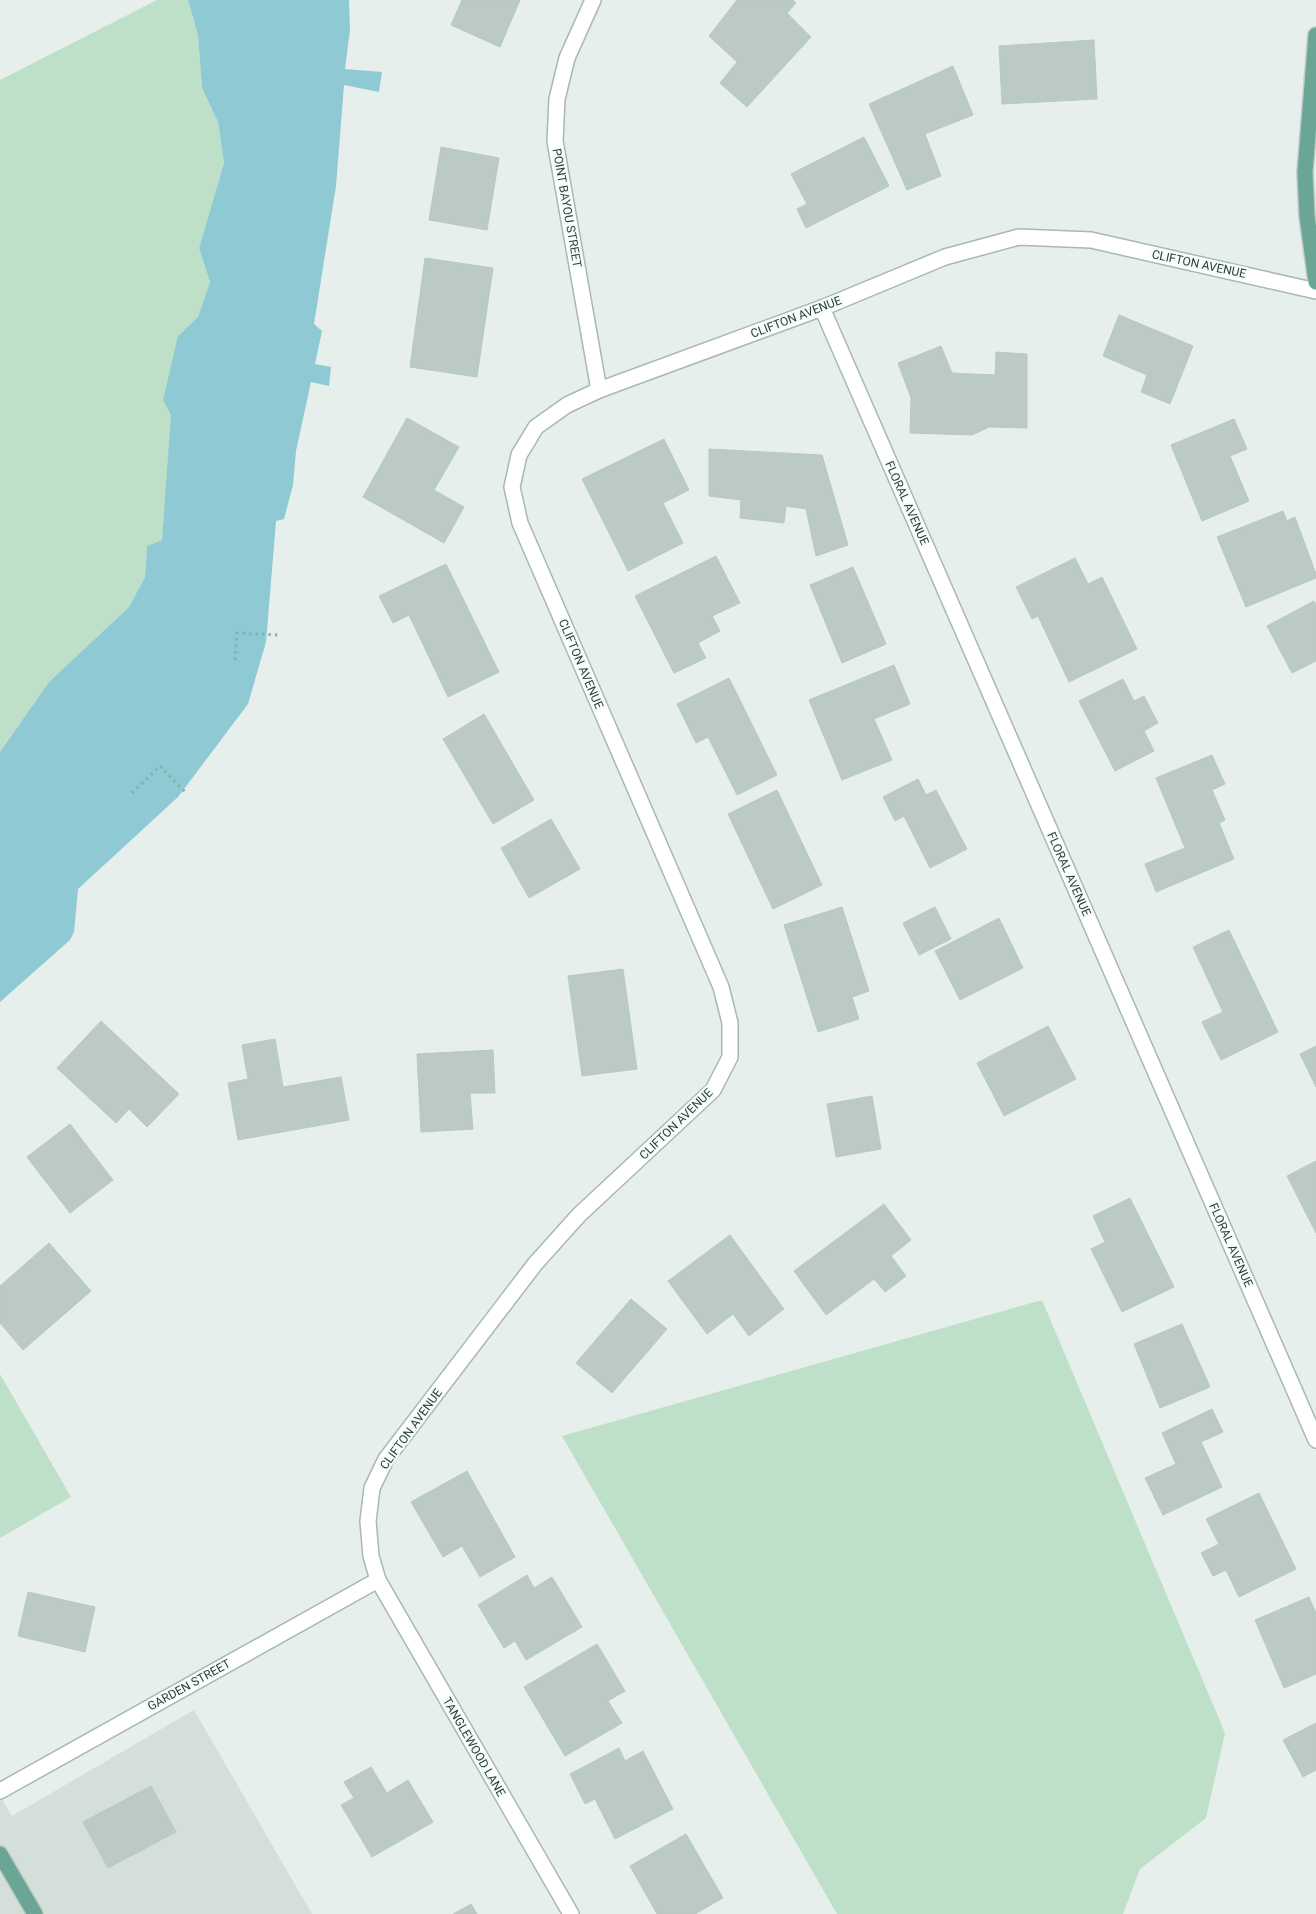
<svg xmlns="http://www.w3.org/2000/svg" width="1316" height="1914" font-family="Roboto,sans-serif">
<rect width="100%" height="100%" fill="#e6efeb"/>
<path fill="#d4dfda" d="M194 1710 312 1914H0V1796L12 1816Z"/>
<g fill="#bfe0c8">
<path d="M157 0H188L198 35 202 88 218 122 224 163 199 248 210 282 198 317 178 336 162 540 147 546 145 577 129 607 49 682 0 752V80Z"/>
<path d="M1042 1300 1225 1733 1206 1818 1140 1869 1123 1914H837L562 1436Z"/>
<path d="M0 1374 71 1497 0 1538Z"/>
</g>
<path fill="#8ec9d4" d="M188 0H349L350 30 345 69 382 72 379 92 344 85 336 186 314 324 322 331 315 364 331 367 329 386 311 382 296 451 293 485 284 519 276 521 266 642 248 704 178 797 78 889 74 932 70 940 0 1002V752L49 682 129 607 145 577 147 546 162 540 171 415 163 400 178 336 198 317 210 282 199 248 224 163 218 122 202 88 198 35Z"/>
<g fill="#bbcac4" stroke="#b8c9c2">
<path d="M462 0H520L500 47 451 25Z"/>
<path d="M737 0H793L796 3 787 13 811 37 747 107 720 83 737 62 709 36Z"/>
<path d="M1094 40 1097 99 1002 104 999 46Z"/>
<path d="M953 66 973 115 925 134 941 176 907 190 869 104Z"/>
<path d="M864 137 889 186 806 228 797 209 807 204 791 174Z"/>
<path d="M441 147 499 158 487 230 429 220Z"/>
<path d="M425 258 493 268 477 377 410 367Z"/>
<path d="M1119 315 1193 346 1170 404 1141 392 1147 375 1103 356Z"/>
<path d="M941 346 952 373 995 375 996 352 1027 354V428L989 427 972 435 910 433 911 398 898 363Z"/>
<path d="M407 418 459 447 434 490 464 507 444 543 363 497Z"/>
<path d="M1234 419 1247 449 1230 456 1249 501 1202 521 1171 445Z"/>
<path d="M664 439 689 490 663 503 683 543 628 571 582 479Z"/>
<path d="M709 449 822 455 848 545 816 556 806 509 786 506 784 523 740 518 741 500 709 496Z"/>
<path d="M1283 511 1287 521 1295 517 1316 574V578L1246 607 1217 537Z"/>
<path d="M716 556 740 603 712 616 720 631 698 643 706 658 674 673 635 596Z"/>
<path d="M1075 558 1088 584 1102 577 1137 649 1069 682 1038 616 1032 619 1016 587Z"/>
<path d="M446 564 499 672 448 697 409 615 393 623 379 596Z"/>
<path d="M853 567 886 644 842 663 810 585Z"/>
<path d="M1314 601 1316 605V661L1292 673 1267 626Z"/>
<path d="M894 665 910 704 874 719 892 760 842 780 809 700Z"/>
<path d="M729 678 777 775 737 795 708 737 696 743 677 704Z"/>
<path d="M1123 679 1134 701 1144 696 1158 723 1144 731 1154 751 1115 771 1079 701Z"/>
<path d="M484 714 534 800 493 824 443 739Z"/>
<path d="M1212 755 1225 784 1212 790 1225 820 1219 823 1234 859 1156 892 1145 864 1185 848 1156 778Z"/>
<path d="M918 779 926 795 936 790 967 849 930 868 904 816 895 821 883 797Z"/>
<path d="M777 790 822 885 773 909 728 814Z"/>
<path d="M551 819 580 869 529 898 501 848Z"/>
<path d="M842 907 869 991 852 997 859 1019 818 1032 784 925Z"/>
<path d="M935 907 951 939 919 955 903 923Z"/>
<path d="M999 918 1023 968 960 1000 935 951Z"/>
<path d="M1229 930 1278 1032 1221 1060 1202 1022 1223 1012 1193 947Z"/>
<path d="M623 969 637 1069 582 1076 568 976Z"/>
<path d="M101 1021 179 1094 147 1127 129 1109 116 1123 57 1068Z"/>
<path d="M1048 1026 1076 1079 1004 1116 977 1063Z"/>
<path d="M275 1039 283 1087 341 1077 349 1120 238 1140 228 1083 248 1079 242 1045Z"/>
<path d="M1316 1046V1087L1300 1054Z"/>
<path d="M493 1050 495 1093H470L473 1129 421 1132 417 1054Z"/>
<path d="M872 1096 881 1149 836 1157 827 1104Z"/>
<path d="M70 1124 113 1180 70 1213 27 1157Z"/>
<path d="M1316 1161V1233L1287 1176Z"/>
<path d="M1130 1198 1174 1287 1122 1312 1091 1249 1105 1242 1093 1216Z"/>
<path d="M884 1204 911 1240 891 1256 906 1276 885 1292 874 1279 826 1315 794 1271Z"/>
<path d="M730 1235 784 1309 749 1336 733 1314 707 1334 668 1281Z"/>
<path d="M49 1243 91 1291 23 1350 0 1323V1286Z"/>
<path d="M631 1299 667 1329 612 1393 576 1363Z"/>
<path d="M1182 1324 1210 1387 1160 1408 1134 1344Z"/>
<path d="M1212 1409 1223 1432 1201 1442 1222 1487 1163 1515 1145 1478 1176 1464 1162 1433Z"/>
<path d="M467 1471 515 1557 480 1577 462 1546 443 1557 411 1502Z"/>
<path d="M1259 1493 1296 1569 1239 1597 1226 1570 1213 1576 1201 1553 1219 1544 1206 1519Z"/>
<path d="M527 1575 534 1588 552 1577 582 1627 526 1660 515 1641 504 1648 478 1605Z"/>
<path d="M28 1592 95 1607 85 1652 18 1636Z"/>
<path d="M1309 1597 1316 1613V1674L1284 1688 1255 1620Z"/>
<path d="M597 1644 625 1691 608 1701 622 1723 565 1756 524 1687Z"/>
<path d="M1316 1723V1770L1303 1777 1283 1740Z"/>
<path d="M619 1748 625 1761 643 1751 673 1809 615 1839 595 1799 585 1804 570 1774Z"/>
<path d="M371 1767 387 1793 408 1780 433 1822 372 1857 341 1805 354 1798 344 1782Z"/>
<path d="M151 1786 176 1832 108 1868 83 1822Z"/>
<path d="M686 1834 723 1898 695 1914H657L630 1866Z"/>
<path d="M471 1904 477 1914H453Z"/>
</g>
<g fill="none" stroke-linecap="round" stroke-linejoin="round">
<defs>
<g id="street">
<path d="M593 0 567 58 557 99 555 141 599 390"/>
<path d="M822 308 1316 1440"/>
<path d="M0 1791 378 1580"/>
<path d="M571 1914 378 1580 371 1556 368 1521 372 1488 386 1459 535 1264 579 1215 713 1090 730 1057V1023L721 987 520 523 512 487 519 455 536 427 567 405 599 390 822 308 945 257 1019 237 1091 240 1316 291"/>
</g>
<g id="primary">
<path d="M1316 35 1305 172 1307 216 1316 282"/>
<path d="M0 1854 35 1914"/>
</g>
</defs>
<use href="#street" stroke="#a8b8b2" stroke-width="18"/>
<use href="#primary" stroke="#c2cac8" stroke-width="18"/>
<g stroke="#86b3a5" stroke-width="3" stroke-dasharray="2.5 4" stroke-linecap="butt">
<path d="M235 660 237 633 278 635"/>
<path d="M132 793 160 766 187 794"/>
</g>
<use href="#street" stroke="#fff" stroke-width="15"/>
<use href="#primary" stroke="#6aa596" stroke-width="15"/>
</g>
<g text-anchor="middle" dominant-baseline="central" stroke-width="4.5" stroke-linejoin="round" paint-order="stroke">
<g font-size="12" fill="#24423a" stroke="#f7fbf9">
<text transform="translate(567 208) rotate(80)">POINT BAYOU STREET</text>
<text transform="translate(1199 264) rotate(12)">CLIFTON AVENUE</text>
<text transform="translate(796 317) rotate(-21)">CLIFTON AVENUE</text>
<text transform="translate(907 503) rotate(66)">FLORAL AVENUE</text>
<text transform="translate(581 664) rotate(67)">CLIFTON AVENUE</text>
<text transform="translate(1069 874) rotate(66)">FLORAL AVENUE</text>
<text transform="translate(676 1124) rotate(-44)">CLIFTON AVENUE</text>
<text transform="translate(1231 1245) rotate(66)">FLORAL AVENUE</text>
<text transform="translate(411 1429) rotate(-54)">CLIFTON AVENUE</text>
<text transform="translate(189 1685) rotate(-29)">GARDEN STREET</text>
<text transform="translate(474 1747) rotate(60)">TANGLEWOOD LANE</text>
</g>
</g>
</svg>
